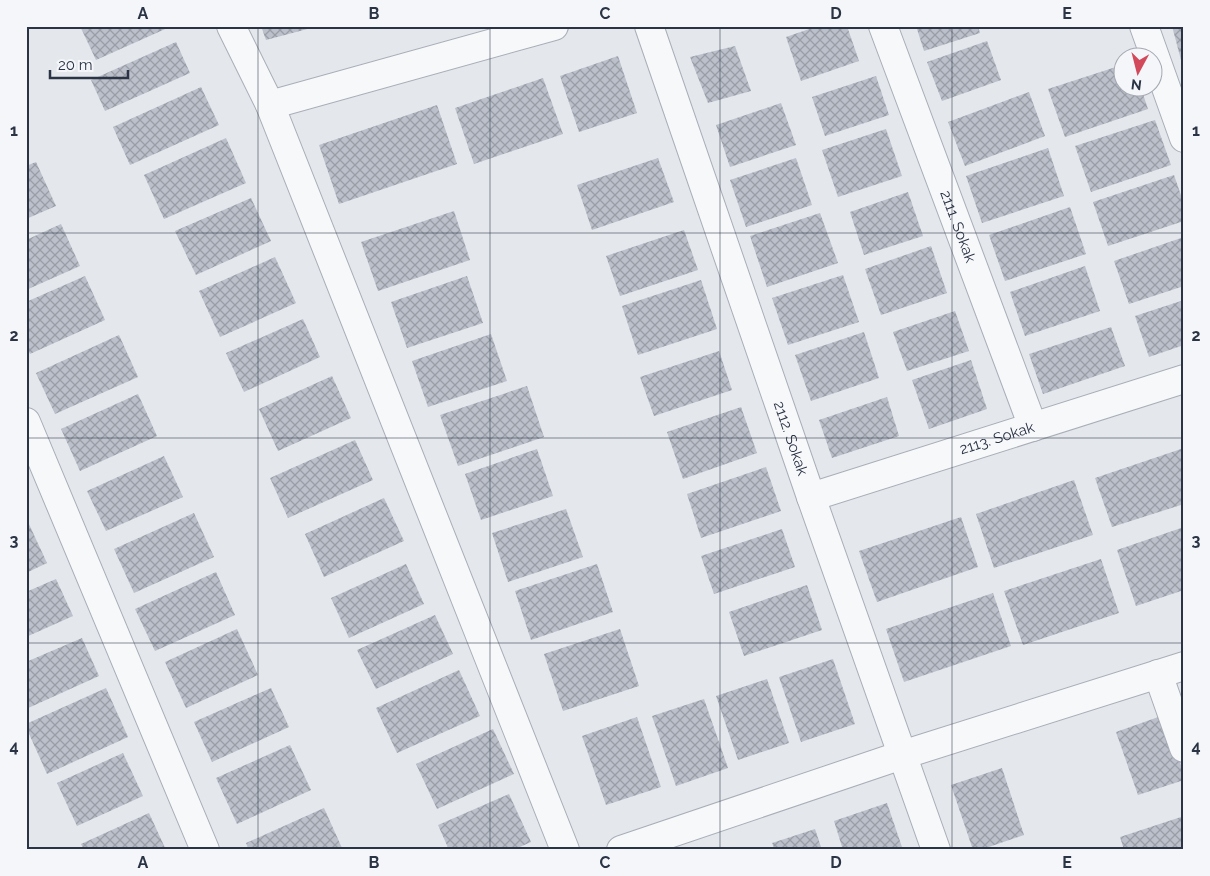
<svg xmlns="http://www.w3.org/2000/svg" width="1210" height="876" font-family="Raleway,sans-serif">
<defs>
<pattern id="building-cross-hatch" width="8" height="8" patternUnits="userSpaceOnUse" patternTransform="scale(1.25)"><rect width="8" height="8" fill="#bbc0ca"/><path d="M0 0l8 8M0 8l8-8" fill="none" stroke="#989da6"/></pattern>
</defs>
<rect width="100%" height="100%" fill="#e4e7ec"/>
<g fill="url(#building-cross-hatch)">
<path d="M80 26H172L96 60Z"/>
<path d="M261 26H315V27L266 40Z"/>
<path d="M818 26H847L859 61 801 81 786 37Z"/>
<path d="M916 26H978L980 33 924 51Z"/>
<path d="M1172 26H1184V60H1181Z"/>
<path d="M987 41 1001 80 942 101 927 62Z"/>
<path d="M176 42 190 73 105 111 91 80Z"/>
<path d="M735 46 751 91 708 103 690 57Z"/>
<path d="M618 56 637 113 579 132 560 76Z"/>
<path d="M1122 65V88H1141L1148 109 1065 137 1048 89Z"/>
<path d="M876 76 889 115 825 136 812 97Z"/>
<path d="M543 78 563 134 474 164 455 108Z"/>
<path d="M201 87 219 125 130 165 113 127Z"/>
<path d="M1029 92 1045 136 965 166 948 122Z"/>
<path d="M781 103 796 145 730 167 716 125Z"/>
<path d="M437 105 457 164 339 204 319 145Z"/>
<path d="M1155 120 1171 165 1091 192 1075 146Z"/>
<path d="M886 129 902 176 838 197 822 150Z"/>
<path d="M226 138 246 183 164 219 144 175Z"/>
<path d="M1048 148 1064 196 982 223 966 176Z"/>
<path d="M658 158 674 202 592 230 577 185Z"/>
<path d="M796 158 812 205 746 227 730 180Z"/>
<path d="M36 162 56 206 26 219V166Z"/>
<path d="M1174 175 1184 204V221L1108 246 1093 202Z"/>
<path d="M908 192 923 236 864 255 850 212Z"/>
<path d="M251 198 271 241 196 275 175 231Z"/>
<path d="M1070 207 1086 254 1005 281 989 235Z"/>
<path d="M454 211 470 260 378 291 361 242Z"/>
<path d="M820 213 838 263 767 287 750 236Z"/>
<path d="M61 224 80 266 26 290V240Z"/>
<path d="M684 230 698 270 620 296 606 256Z"/>
<path d="M1184 237V286L1129 304 1114 261Z"/>
<path d="M931 246 947 293 881 315 865 269Z"/>
<path d="M275 257 296 303 220 337 199 291Z"/>
<path d="M1085 266 1100 311 1025 336 1010 292Z"/>
<path d="M843 275 859 322 788 345 772 298Z"/>
<path d="M85 276 105 320 30 354 26 346V302Z"/>
<path d="M467 276 483 323 407 348 391 302Z"/>
<path d="M701 280 717 329 638 355 622 306Z"/>
<path d="M1184 300V345L1149 357 1135 316Z"/>
<path d="M955 311 969 351 907 371 893 332Z"/>
<path d="M303 319 320 357 244 392 226 353Z"/>
<path d="M1111 327 1125 366 1043 394 1029 354Z"/>
<path d="M864 332 879 378 811 401 795 355Z"/>
<path d="M491 334 507 381 428 407 412 361Z"/>
<path d="M119 335 138 377 55 414 36 373Z"/>
<path d="M719 351 732 390 654 416 640 377Z"/>
<path d="M971 360 987 409 929 429 912 380Z"/>
<path d="M332 376 351 418 278 451 259 409Z"/>
<path d="M527 386 544 437 458 466 440 415Z"/>
<path d="M138 394 157 436 80 471 61 429Z"/>
<path d="M887 397 899 436 832 458 819 420Z"/>
<path d="M741 407 757 453 683 479 667 432Z"/>
<path d="M355 440 373 480 288 518 270 478Z"/>
<path d="M1184 448V504L1112 527 1095 478Z"/>
<path d="M537 449 553 496 481 520 465 474Z"/>
<path d="M164 456 183 497 106 531 87 491Z"/>
<path d="M766 467 781 511 701 538 687 494Z"/>
<path d="M1074 480 1093 535 994 568 976 514Z"/>
<path d="M384 498 404 541 324 577 305 534Z"/>
<path d="M566 509 583 557 508 582 492 533Z"/>
<path d="M194 513 214 557 134 593 114 549Z"/>
<path d="M961 517 978 567 877 602 859 551Z"/>
<path d="M28 522 47 563 26 573V523Z"/>
<path d="M1184 527V590L1136 606 1117 550Z"/>
<path d="M782 529 795 567 714 594 701 556Z"/>
<path d="M1101 559 1119 613 1023 645 1004 591Z"/>
<path d="M406 564 424 604 349 638 331 598Z"/>
<path d="M597 564 613 612 531 640 515 591Z"/>
<path d="M216 572 235 615 155 651 135 609Z"/>
<path d="M56 579 73 616 26 637V592Z"/>
<path d="M807 585 822 630 744 656 729 612Z"/>
<path d="M993 593 1011 646 904 682 886 629Z"/>
<path d="M435 615 453 654 376 689 357 650Z"/>
<path d="M237 629 258 675 186 708 165 662Z"/>
<path d="M620 629 639 686 563 711 544 654Z"/>
<path d="M82 638 99 676 26 709V662Z"/>
<path d="M833 659 855 724 801 742 779 677Z"/>
<path d="M459 670 480 716 397 753 376 708Z"/>
<path d="M767 679 789 743 738 760 716 696Z"/>
<path d="M106 688 128 737 47 774 26 727V724Z"/>
<path d="M271 688 289 727 212 762 194 722Z"/>
<path d="M704 699 728 768 676 786 652 716Z"/>
<path d="M1164 715 1184 774V780L1138 795 1116 732Z"/>
<path d="M637 717 661 787 606 805 582 736Z"/>
<path d="M493 729 514 774 437 809 416 764Z"/>
<path d="M290 745 311 790 237 824 216 778Z"/>
<path d="M123 753 143 796 77 826 57 783Z"/>
<path d="M1002 768 1024 835 980 850H973L951 785Z"/>
<path d="M509 794 531 842 513 850H449L438 825Z"/>
<path d="M887 803 903 850H843L834 821Z"/>
<path d="M324 808 342 848 337 850H249L246 843Z"/>
<path d="M149 813 166 850H84L81 844Z"/>
<path d="M1184 816V850H1124L1120 837Z"/>
<path d="M815 829 822 850H775L772 843Z"/>
</g>
<g fill="none" stroke-linecap="round" stroke-linejoin="round">
<defs>
<g id="minor">
<path d="M231 26 270 105 565 850"/>
<path id="s1" d="M649 26 811 497 936 850"/>
<path id="s2" d="M883 26 1033 427"/>
<path d="M1144 26 1184 138"/>
<path d="M270 105 554 26"/>
<path d="M26 422 205 850"/>
<path id="s3" d="M811 497 1184 379"/>
<path d="M1158 674 1184 748"/>
<path d="M621 850 902 755 1184 666"/>
</g>
</defs>
<use href="#minor" stroke="#a9aeb7" stroke-width="30"/>
<use href="#minor" stroke="#f7f8fa" stroke-width="28"/>
</g>
<path fill="none" stroke="#2b3445" stroke-width="1" stroke-opacity="0.55" d="M258 26V850M490 26V850M720 26V850M952 26V850M26 233H1184M26 438H1184M26 643H1184"/>
<g text-anchor="middle" dominant-baseline="central" stroke-width="4.5" stroke-linejoin="round" paint-order="stroke">
<g font-size="15" fill="#2b3445" stroke="#f4f6f9">
<text stroke="none"><textPath href="#s2" startOffset="214">2111. Sokak</textPath></text>
<text stroke="none"><textPath href="#s3" startOffset="195">2113. Sokak</textPath></text>
<text stroke="none"><textPath href="#s1" startOffset="436">2112. Sokak</textPath></text>
</g>
</g>
<rect width="1210" height="876" fill="none" stroke="#f4f6f9" stroke-width="55"/>
<g transform="translate(1138 72) rotate(187)"><circle r="24" fill="#f4f6f9" stroke="#a4a8b1"/>
<path d="M0-4L9 19L0 12L-9 19Z" fill="#d1495b"/>
<text y="-8" font-size="14" font-weight="bold" text-anchor="middle" fill="#2b3445">N</text>
</g>
<path d="M50 70v8h78v-8" fill="none" stroke="#2b3445" stroke-width="2.5"/>
<text x="58" y="70" font-size="15" fill="#2b3445" stroke="#f4f6f9" stroke-width="4" paint-order="stroke">20 m</text>
<rect x="28" y="28" width="1154" height="820" fill="none" stroke="#2b3445" stroke-width="2"/>
<g font-size="16" text-anchor="middle" font-weight="bold" fill="#2b3445">
<text x="143" y="19">A</text>
<text x="374" y="19">B</text>
<text x="605" y="19">C</text>
<text x="836" y="19">D</text>
<text x="1067" y="19">E</text>
<text x="14" y="136">1</text>
<text x="1196" y="136">1</text>
<text x="14" y="341">2</text>
<text x="1196" y="341">2</text>
<text x="14" y="546">3</text>
<text x="1196" y="546">3</text>
<text x="14" y="752">4</text>
<text x="1196" y="752">4</text>
<text x="143" y="868">A</text>
<text x="374" y="868">B</text>
<text x="605" y="868">C</text>
<text x="836" y="868">D</text>
<text x="1067" y="868">E</text>
</g>
</svg>
